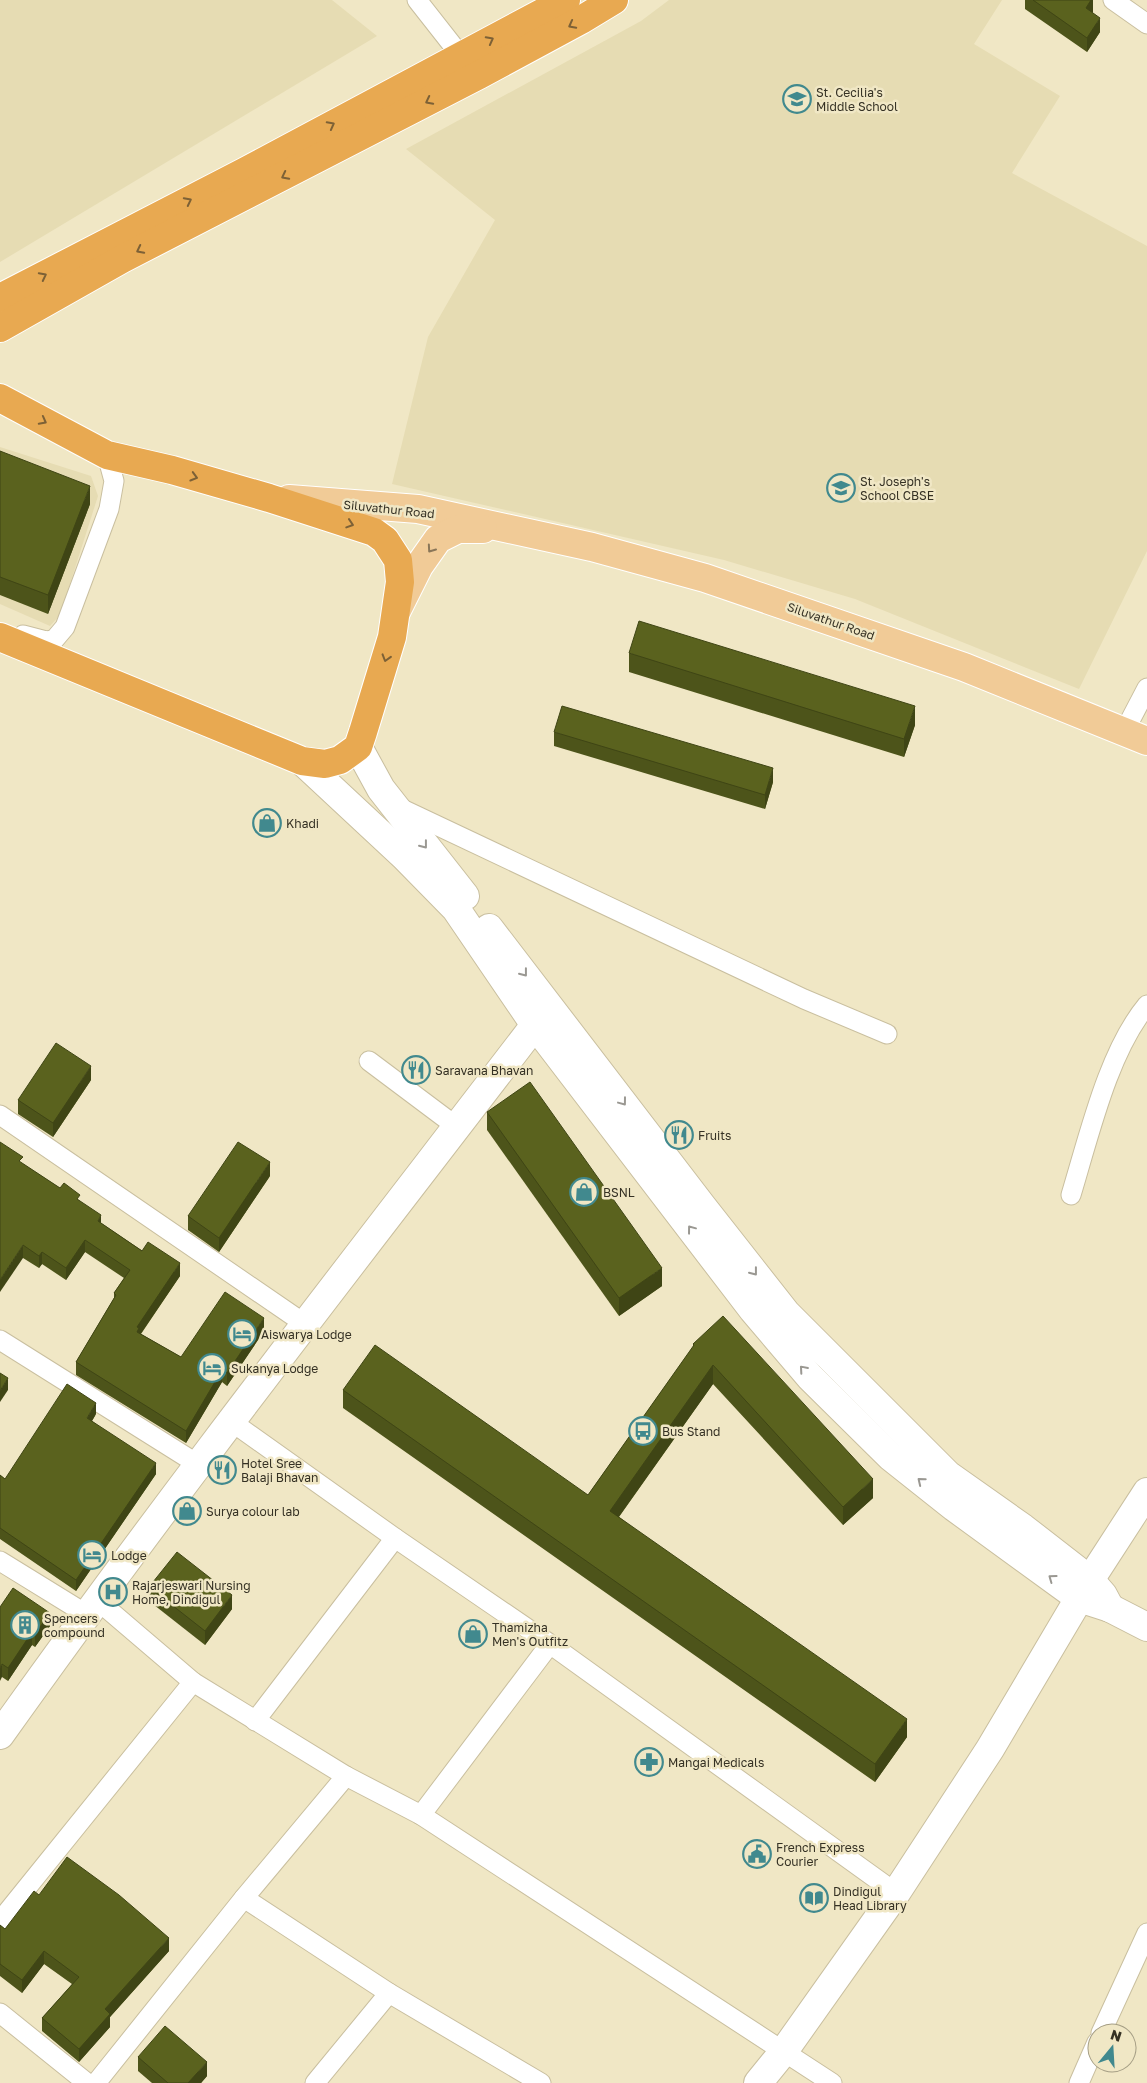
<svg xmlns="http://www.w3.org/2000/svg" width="1147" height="2083" font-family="'Golos Text',sans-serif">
<rect width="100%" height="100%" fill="#f0e7c5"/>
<g fill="#e6dcb3">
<path d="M0 0H332L377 36 0 262Z"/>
<path d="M669 0H1002L974 44 1060 96 1012 173 1147 246V551L1079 689 855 599 724 560 392 484 428 337 495 220 406 149 641 21Z"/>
<path d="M0 447 91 476 98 496 60 615 50 626 0 604Z"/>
</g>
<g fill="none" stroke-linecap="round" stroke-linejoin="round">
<defs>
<g id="street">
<path d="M417 0 461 56"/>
<path d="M1113 0 1147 24"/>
<path d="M23 635 46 641 54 640 65 627 109 509 114 481 107 455"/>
<path d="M1124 732 1147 688"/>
<path d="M398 807 804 999 887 1034"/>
<path d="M369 1061 457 1127"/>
<path d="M0 1115 305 1324"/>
<path d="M1071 1195C1089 1136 1108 1052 1147 1005"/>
<path d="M0 1340 199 1465"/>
<path d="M232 1422 395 1538 550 1644 896 1893"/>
<path d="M0 1561 86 1614"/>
<path d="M97 1600 193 1682 346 1776 421 1815 832 2083"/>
<path d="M255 1721 395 1538"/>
<path d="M421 1815 550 1644"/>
<path d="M244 1898 389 1993 541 2083"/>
<path d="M0 1921 193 1682"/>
<path d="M0 2013 87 2083"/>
<path d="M1101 2033 1147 1933"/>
<path d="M96 2083 244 1898 346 1776"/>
<path d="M315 2083 389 1993"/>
<path d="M1079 2083 1097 2042"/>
</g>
<g id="secondary">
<path d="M358 747 381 789 465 896"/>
<path d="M302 761 404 856 456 909 535 1025 753 1310 810 1377 891 1457 954 1507 1079 1598 1110 1608 1147 1627"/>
<path d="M489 928 702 1206 786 1313 948 1475 1023 1528 1090 1580 1103 1595 1110 1608"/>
<path d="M0 1735C172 1493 355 1260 535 1025"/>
<path d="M758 2083 784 2051 896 1893 990 1749 1090 1580 1147 1492"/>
</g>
<g id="primary">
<path d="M289 499 418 509 592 547 705 578 964 667 1147 741"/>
<path d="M397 610 419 566 438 539 458 529H483"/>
</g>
<g id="highway">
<path d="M0 298 244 172 566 0"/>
<path d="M0 328 122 259 479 75 581 20 614 0"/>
<path d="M0 398 107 455 172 470 269 498 374 532 385 540 398 560 400 582 392 637 363 732 358 747 340 760 325 764 302 761 0 637"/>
</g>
</defs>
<use href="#street" stroke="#c9bf9f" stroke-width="21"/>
<use href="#secondary" stroke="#c9bf9f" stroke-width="30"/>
<use href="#primary" stroke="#fff" stroke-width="30"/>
<use href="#highway" stroke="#fff" stroke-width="30"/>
<use href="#street" stroke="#fff" stroke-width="19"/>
<use href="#secondary" stroke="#fff" stroke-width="28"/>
<use href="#primary" stroke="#f1cb97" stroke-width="28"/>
<use href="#highway" stroke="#e8a951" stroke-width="28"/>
</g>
<g fill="#4d541a">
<path d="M1025 0H1093L1092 13 1100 32 1087 52 1025 9Z"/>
<path d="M0 451 90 504 48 614 0 595Z"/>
<path d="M629 653 915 725 904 757 629 672Z"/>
<path d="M554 732 773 782 765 809 554 746Z"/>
<path d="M91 1080 53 1137 18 1114V1100Z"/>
<path d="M487 1112 662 1286 619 1316 487 1130Z"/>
<path d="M23 1164 80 1201 101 1223 180 1276 141 1334 181 1357 264 1331 227 1386 222 1382 186 1443 76 1375V1362L114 1298V1293L124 1278 85 1252 66 1280 42 1264 39 1268 23 1258Z"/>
<path d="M270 1176 219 1252 188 1230V1216Z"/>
<path d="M693 1344 873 1498 843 1525 713 1384 619 1517 907 1737 875 1782 343 1408V1390L588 1495 693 1347Z"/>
<path d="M96 1414 92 1421 156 1474 76 1591 0 1539V1475L5 1479Z"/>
<path d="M149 1587 232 1609 205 1645 149 1601Z"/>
<path d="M0 1607 50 1626 35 1647 32 1645 8 1681 2 1677Z"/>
<path d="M39 1895 169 1951 110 2017V2027L79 2062 42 2031V2018L72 1984 44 1964 22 1993 0 1976V1925L5 1929Z"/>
<path d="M138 2057 207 2076 201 2083H152L138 2071Z"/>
</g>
<g fill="#3f4515">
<path d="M1091 0H1093V12L1086 22V8Z"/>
<path d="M1100 18V32L1087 52V38Z"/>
<path d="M90 486V504L48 614V595Z"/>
<path d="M915 706V725L904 757V739Z"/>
<path d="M773 768V782L765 809V795Z"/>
<path d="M91 1066V1080L53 1137V1123Z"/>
<path d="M270 1162V1176L219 1252V1238Z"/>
<path d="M101 1215V1228L98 1221Z"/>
<path d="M85 1240V1252L66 1280V1268Z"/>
<path d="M23 1245V1258L0 1292V1280Z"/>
<path d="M42 1252V1264L39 1268V1256Z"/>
<path d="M180 1263V1276L139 1336 137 1344V1327Z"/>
<path d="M662 1268V1286L619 1316V1298Z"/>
<path d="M264 1318V1331L227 1386V1373Z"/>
<path d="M713 1365V1384L610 1529V1511Z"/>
<path d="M222 1370V1382L186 1443V1431Z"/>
<path d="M8 1378V1390L0 1402V1391Z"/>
<path d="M96 1403V1414L87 1429V1418Z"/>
<path d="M156 1463V1474L76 1591V1580Z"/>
<path d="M873 1479V1498L843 1525V1507Z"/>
<path d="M232 1595V1609L205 1645V1631Z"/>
<path d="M50 1613V1626L35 1647V1634Z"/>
<path d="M32 1632V1645L8 1681V1668Z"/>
<path d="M2 1664V1677L0 1681V1668Z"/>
<path d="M907 1719V1737L875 1782V1764Z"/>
<path d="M169 1938V1951L110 2017V2027L79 2062V2049L105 2009Z"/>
<path d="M44 1951V1964L22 1993V1980Z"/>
<path d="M207 2062V2076L201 2083H188Z"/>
</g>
<g fill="#5a621e" stroke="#3f4515">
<path d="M1033 0H1091L1086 8 1100 18 1087 38Z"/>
<path d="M0 451 90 486 48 595 0 577Z"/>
<path d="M639 621 915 706 904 739 629 653Z"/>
<path d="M562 706 773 768 765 795 554 732Z"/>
<path d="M56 1043 91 1066 53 1123 18 1100Z"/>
<path d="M530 1082 662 1268 619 1298 487 1112Z"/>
<path d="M0 1142 23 1157 19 1161 60 1188 64 1183 80 1195 77 1199 101 1215 98 1221 142 1251 148 1242 180 1263 137 1327 139 1328 137 1332 181 1357 225 1292 264 1318 227 1373 222 1370 186 1431 76 1362 116 1295 114 1293 130 1270 85 1240 66 1268 42 1252 39 1256 23 1245 0 1280Z"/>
<path d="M238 1142 270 1162 219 1238 188 1216Z"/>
<path d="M723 1316 873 1479 843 1507 713 1365 610 1511 907 1719 875 1764 343 1390 375 1345 588 1495 694 1345 693 1344Z"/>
<path d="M0 1373 8 1378 0 1391Z"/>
<path d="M67 1384 96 1403 87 1418 156 1463 76 1580 0 1528V1475L5 1479Z"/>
<path d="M177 1552 232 1595 205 1631 149 1587Z"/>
<path d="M13 1588 50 1613 35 1634 32 1632 8 1668 2 1664 0 1668V1607Z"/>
<path d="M67 1857 119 1895 169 1938 105 2009 110 2014 79 2049 42 2018 79 1977 44 1951 22 1980 0 1964V1925L5 1929 34 1891 39 1895Z"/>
<path d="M165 2026 207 2062 188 2083H168L138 2057Z"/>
</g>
<defs><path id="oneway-chevron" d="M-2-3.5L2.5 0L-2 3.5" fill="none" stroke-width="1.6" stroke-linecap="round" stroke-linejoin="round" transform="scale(1.25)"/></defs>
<g stroke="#7d6136">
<use href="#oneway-chevron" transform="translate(572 25) rotate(152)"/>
<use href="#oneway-chevron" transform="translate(490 40) rotate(-28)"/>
<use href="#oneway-chevron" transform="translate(429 101) rotate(153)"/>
<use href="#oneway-chevron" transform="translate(331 125) rotate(-28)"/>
<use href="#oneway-chevron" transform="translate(285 176) rotate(153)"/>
<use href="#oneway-chevron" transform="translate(188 201) rotate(-27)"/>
<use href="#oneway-chevron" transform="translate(140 250) rotate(153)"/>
<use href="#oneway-chevron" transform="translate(43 276) rotate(-27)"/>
<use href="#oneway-chevron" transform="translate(43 421) rotate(28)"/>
<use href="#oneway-chevron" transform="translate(194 477) rotate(16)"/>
<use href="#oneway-chevron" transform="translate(350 524) rotate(18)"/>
<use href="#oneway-chevron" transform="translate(386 658) rotate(107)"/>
</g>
<use stroke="#8a7658" href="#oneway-chevron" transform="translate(431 549) rotate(125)"/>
<g stroke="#9a9892">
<use href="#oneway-chevron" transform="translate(424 845) rotate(52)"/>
<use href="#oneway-chevron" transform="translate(524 973) rotate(52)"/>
<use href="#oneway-chevron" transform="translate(623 1102) rotate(53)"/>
<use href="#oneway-chevron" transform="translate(691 1229) rotate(-127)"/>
<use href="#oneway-chevron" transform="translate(754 1272) rotate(52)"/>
<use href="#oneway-chevron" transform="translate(803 1369) rotate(-131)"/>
<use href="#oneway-chevron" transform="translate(921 1481) rotate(-141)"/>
<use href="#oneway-chevron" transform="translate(1052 1578) rotate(-144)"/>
</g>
<defs>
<symbol id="school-ring" viewBox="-11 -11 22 22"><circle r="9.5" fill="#f0e7c5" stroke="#41898e" stroke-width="1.5"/><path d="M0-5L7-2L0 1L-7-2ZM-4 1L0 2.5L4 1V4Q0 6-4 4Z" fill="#41898e"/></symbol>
<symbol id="shop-ring" viewBox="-11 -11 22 22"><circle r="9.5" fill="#f0e7c5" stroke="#41898e" stroke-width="1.5"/><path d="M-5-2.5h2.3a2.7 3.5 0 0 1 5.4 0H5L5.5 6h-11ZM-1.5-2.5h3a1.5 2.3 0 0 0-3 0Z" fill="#41898e"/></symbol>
<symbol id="restaurant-ring" viewBox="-11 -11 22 22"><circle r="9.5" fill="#f0e7c5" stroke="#41898e" stroke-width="1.5"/><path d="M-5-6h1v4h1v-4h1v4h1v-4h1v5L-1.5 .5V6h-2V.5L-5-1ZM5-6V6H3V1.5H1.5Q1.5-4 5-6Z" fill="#41898e"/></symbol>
<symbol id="hotel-ring" viewBox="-11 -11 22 22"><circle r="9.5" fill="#f0e7c5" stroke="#41898e" stroke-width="1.5"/><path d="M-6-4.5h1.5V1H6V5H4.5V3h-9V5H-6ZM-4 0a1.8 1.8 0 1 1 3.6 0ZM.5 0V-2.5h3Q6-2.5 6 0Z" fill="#41898e"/></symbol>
<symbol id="bus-ring" viewBox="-11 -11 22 22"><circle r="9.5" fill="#f0e7c5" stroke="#41898e" stroke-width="1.5"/><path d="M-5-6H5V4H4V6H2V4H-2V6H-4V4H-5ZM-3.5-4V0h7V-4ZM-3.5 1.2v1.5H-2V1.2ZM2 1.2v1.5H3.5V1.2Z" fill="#41898e"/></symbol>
<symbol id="hospital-ring" viewBox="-11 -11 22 22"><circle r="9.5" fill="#f0e7c5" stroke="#41898e" stroke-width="1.5"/><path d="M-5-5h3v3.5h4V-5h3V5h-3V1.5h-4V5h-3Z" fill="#41898e"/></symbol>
<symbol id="building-ring" viewBox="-11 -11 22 22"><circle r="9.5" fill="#f0e7c5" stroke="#41898e" stroke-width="1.5"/><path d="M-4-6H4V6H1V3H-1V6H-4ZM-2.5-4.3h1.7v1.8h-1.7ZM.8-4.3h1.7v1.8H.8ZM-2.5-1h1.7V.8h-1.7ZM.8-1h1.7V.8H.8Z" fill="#41898e"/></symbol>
<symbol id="pharmacy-ring" viewBox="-11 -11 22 22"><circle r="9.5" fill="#f0e7c5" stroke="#41898e" stroke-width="1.5"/><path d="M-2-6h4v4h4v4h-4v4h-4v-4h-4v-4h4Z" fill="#41898e"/></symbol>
<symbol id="civic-ring" viewBox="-11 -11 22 22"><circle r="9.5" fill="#f0e7c5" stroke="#41898e" stroke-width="1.5"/><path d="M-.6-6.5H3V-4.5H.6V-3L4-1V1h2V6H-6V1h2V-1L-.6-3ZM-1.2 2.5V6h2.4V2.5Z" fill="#41898e"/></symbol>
<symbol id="library-ring" viewBox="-11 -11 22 22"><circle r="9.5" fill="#f0e7c5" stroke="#41898e" stroke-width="1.5"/><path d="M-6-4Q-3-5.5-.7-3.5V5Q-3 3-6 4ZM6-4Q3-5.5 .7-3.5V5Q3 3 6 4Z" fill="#41898e"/></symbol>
</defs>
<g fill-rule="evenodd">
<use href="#school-ring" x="781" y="83" width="32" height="32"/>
<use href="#school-ring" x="825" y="472" width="32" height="32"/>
<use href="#shop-ring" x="251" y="807" width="32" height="32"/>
<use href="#restaurant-ring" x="400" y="1054" width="32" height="32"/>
<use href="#restaurant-ring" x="663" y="1119" width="32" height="32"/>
<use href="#shop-ring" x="568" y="1176" width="32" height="32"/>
<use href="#hotel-ring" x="226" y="1318" width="32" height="32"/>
<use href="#hotel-ring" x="196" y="1352" width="32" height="32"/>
<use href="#bus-ring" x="627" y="1415" width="32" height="32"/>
<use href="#restaurant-ring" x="206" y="1454" width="32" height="32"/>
<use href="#shop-ring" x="171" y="1495" width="32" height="32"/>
<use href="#hotel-ring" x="76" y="1539" width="32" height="32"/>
<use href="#hospital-ring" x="97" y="1576" width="32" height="32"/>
<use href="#building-ring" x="9" y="1609" width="32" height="32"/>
<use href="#shop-ring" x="457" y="1618" width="32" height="32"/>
<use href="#pharmacy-ring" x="633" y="1746" width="32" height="32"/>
<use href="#civic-ring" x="741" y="1838" width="32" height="32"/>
<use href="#library-ring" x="798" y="1882" width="32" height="32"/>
</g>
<g text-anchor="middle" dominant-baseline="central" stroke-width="5" stroke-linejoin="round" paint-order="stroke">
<g font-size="12" fill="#353124" stroke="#f0e7c5" text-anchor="start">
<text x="816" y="92">St. Cecilia's<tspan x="816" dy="14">Middle School</tspan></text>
<text x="860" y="481">St. Joseph's<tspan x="860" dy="14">School CBSE</tspan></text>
<text x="286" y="823">Khadi</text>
<text x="435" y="1070">Saravana Bhavan</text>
<text x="698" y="1135">Fruits</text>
<text x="603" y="1192">BSNL</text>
<text x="261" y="1334">Aiswarya Lodge</text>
<text x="231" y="1368">Sukanya Lodge</text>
<text x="662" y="1431">Bus Stand</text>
<text x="241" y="1463">Hotel Sree<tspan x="241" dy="14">Balaji Bhavan</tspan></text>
<text x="206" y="1511">Surya colour lab</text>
<text x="111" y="1555">Lodge</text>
<text x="132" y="1585">Rajarjeswari Nursing<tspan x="132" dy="14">Home, Dindigul</tspan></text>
<text x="44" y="1618">Spencers<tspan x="44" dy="14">compound</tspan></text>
<text x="492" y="1627">Thamizha<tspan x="492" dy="14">Men's Outfitz</tspan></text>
<text x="668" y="1762">Mangai Medicals</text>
<text x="776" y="1847">French Express<tspan x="776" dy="14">Courier</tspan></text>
<text x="833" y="1891">Dindigul<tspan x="833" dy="14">Head Library</tspan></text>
</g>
<g font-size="12" fill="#353124" stroke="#f0e7c5">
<text transform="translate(389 509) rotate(6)">Siluvathur Road</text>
<text transform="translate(831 621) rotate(19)">Siluvathur Road</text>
</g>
</g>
<g transform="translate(1112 2048) rotate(18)"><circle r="24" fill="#f0e7c5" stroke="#a59e85"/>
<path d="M0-4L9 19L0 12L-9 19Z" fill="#41898e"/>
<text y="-8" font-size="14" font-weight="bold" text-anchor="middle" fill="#353124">N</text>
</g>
</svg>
